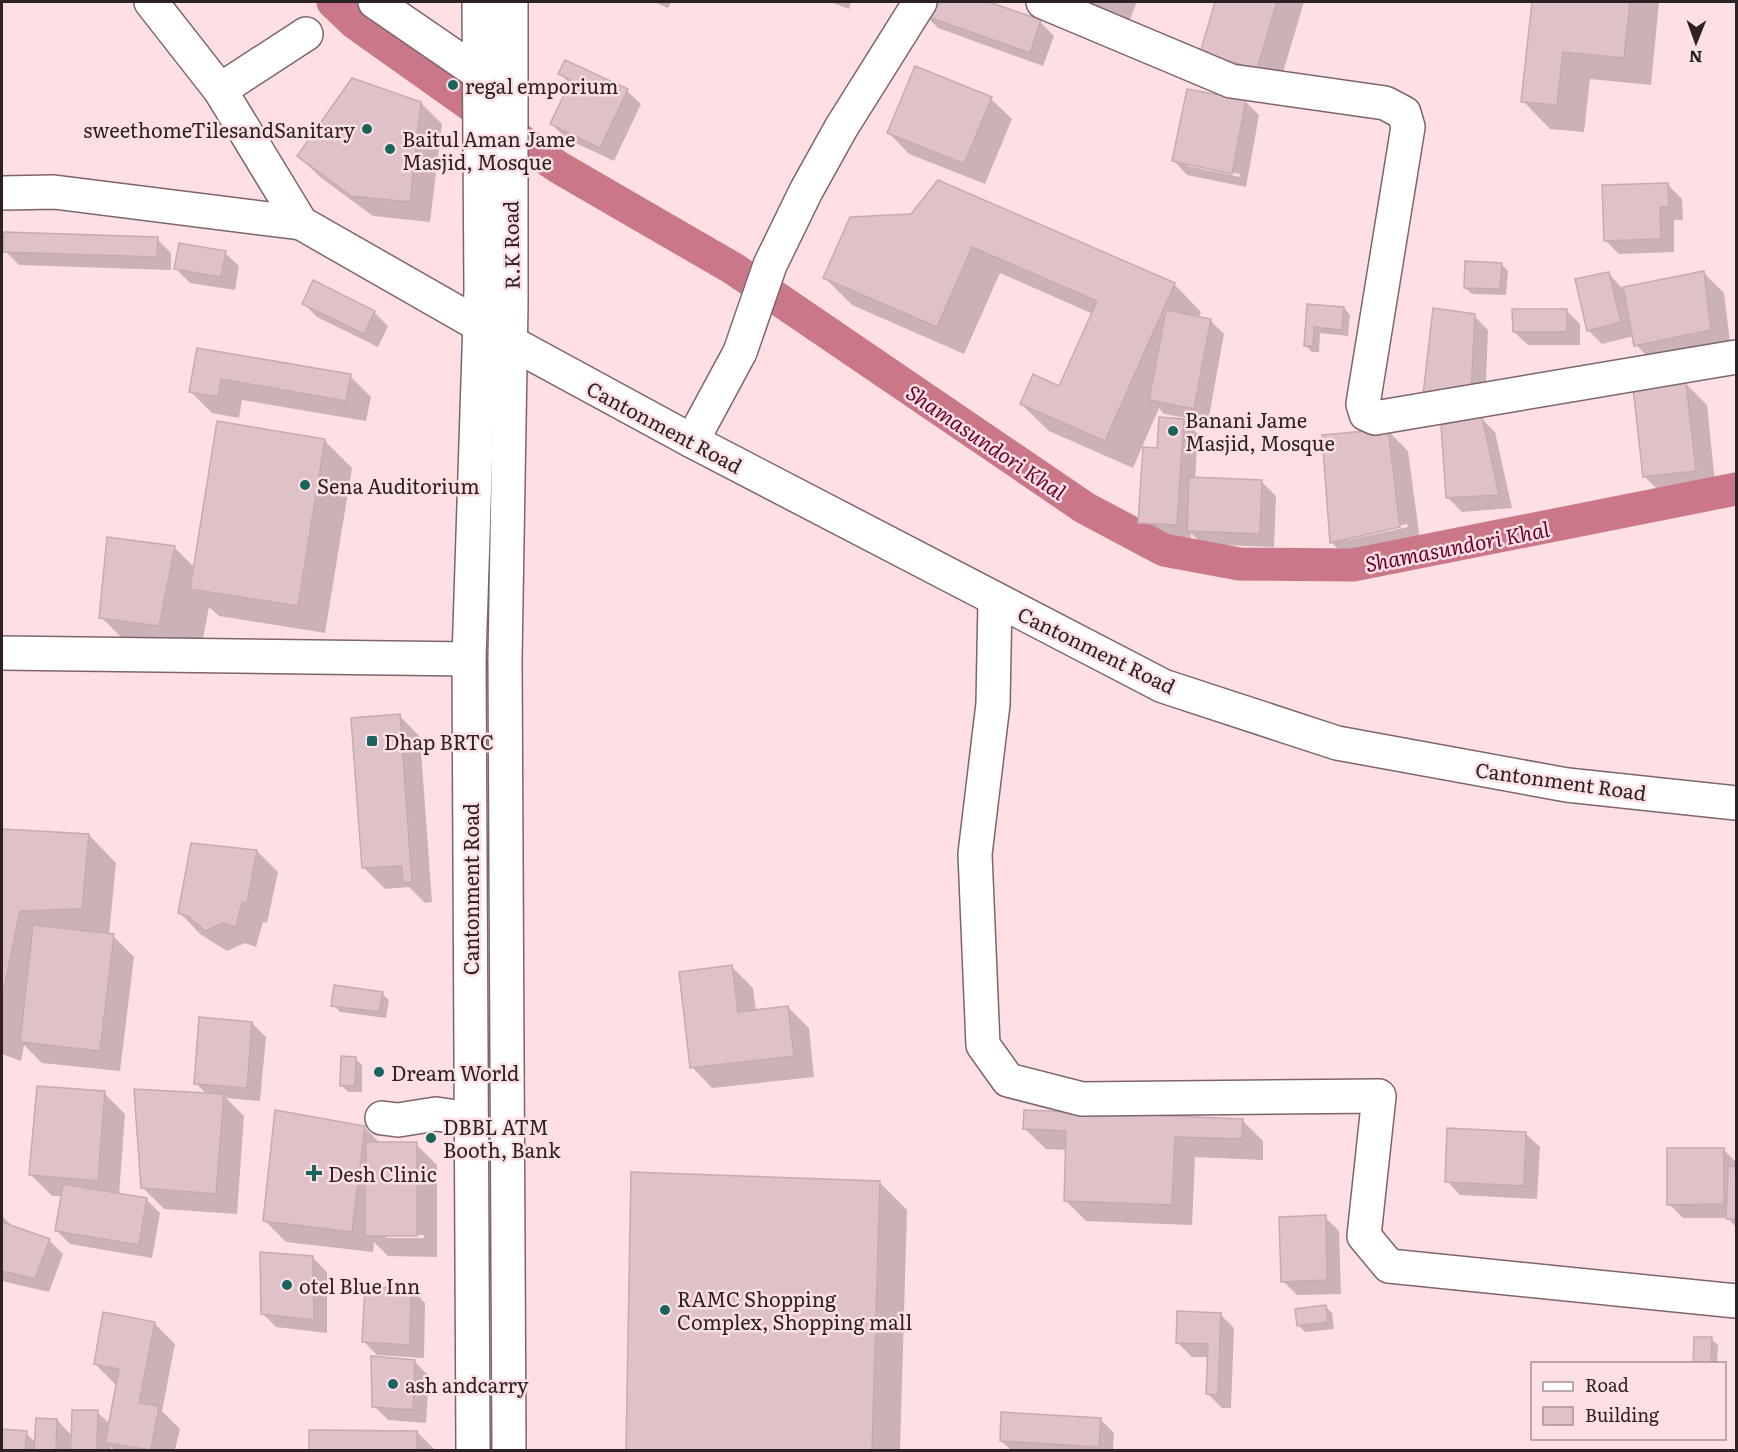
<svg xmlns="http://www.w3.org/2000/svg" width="1738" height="1452" font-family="Literata,serif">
<rect width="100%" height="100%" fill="#fddfe4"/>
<g fill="#0003" fill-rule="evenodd">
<path d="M654 2H671L668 8Z"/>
<path d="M830 2H851L849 9Z"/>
<path d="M929 2H985L1040 22 1054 36 1043 66 938 28 924 14Z"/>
<path d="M1081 2H1137L1130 19 1087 7Z"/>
<path d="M1217 2H1304L1278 89 1202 52Z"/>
<path d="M1533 2H1659L1651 85 1590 79 1584 132 1550 129 1523 101Z"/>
<path d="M560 74 627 91 641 104 614 161 565 138 552 124 571 84Z"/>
<path d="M991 99 1012 119 985 184 909 154 889 133Z"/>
<path d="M1245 101 1259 115 1246 187 1187 175 1174 161ZM1188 163 1240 174V177L1188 166Z"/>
<path d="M421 103 442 124 430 222 373 216 320 177 299 156Z"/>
<path d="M1668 185 1682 199 1683 220H1674V252L1619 254 1605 240Z"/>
<path d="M851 218 1174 284 1201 312 1198 318 1210 320 1224 334 1208 422 1164 414 1159 408 1133 468 1049 431 1021 404 1060 388 1093 314 1000 273 964 354 852 305 825 278Z"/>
<path d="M157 239 171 253V270L19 265 5 251Z"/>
<path d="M225 253 239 266 235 290 190 283 176 269Z"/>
<path d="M1501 264 1508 271 1506 295 1472 294 1465 288Z"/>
<path d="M1703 272 1724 293 1731 351 1657 366 1636 345 1634 336 1602 344 1588 330 1608 273 1623 289Z"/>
<path d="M303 303 374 312 388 326 378 347 317 317Z"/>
<path d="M1309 305 1344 308 1350 315 1348 336 1320 333 1319 352H1312L1305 345Z"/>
<path d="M1566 310 1580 324V345H1528L1514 332Z"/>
<path d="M1474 316 1488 330 1485 407 1438 408Z"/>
<path d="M198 349 350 376 371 397 366 421 242 400 239 418 212 413 191 392Z"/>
<path d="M1686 384 1707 405 1716 492 1665 497 1644 476Z"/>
<path d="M1481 418 1495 432 1512 508 1462 512 1448 498Z"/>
<path d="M1184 420 1198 434 1195 479 1262 482 1276 496 1274 547 1202 544 1191 533V538L1153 536 1139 522 1159 450Z"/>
<path d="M1387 430 1408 451 1421 548 1352 563 1331 542ZM1407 524 1408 527 1348 540V537Z"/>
<path d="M325 441 352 468 325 633 219 616 209 607 198 664 140 656 101 617 108 539 175 548 195 568Z"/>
<path d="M400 716 420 737 432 902 425 903 409 887 385 889 364 868Z"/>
<path d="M2 831 89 835 116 863 109 935 113 936 134 957 120 1071 42 1063 24 1045 21 1061 2 1054Z"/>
<path d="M257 851 278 872 267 923 263 922 256 947 245 943 227 951 200 934 179 912Z"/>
<path d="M732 967 753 988 756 1011 788 1007 809 1028 814 1077 712 1088 692 1067Z"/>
<path d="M382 994 389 1000 386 1018 340 1012 333 1005Z"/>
<path d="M252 1023 266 1037 260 1101 226 1098 244 1116 237 1214 164 1209 143 1188 207 1094 195 1083Z"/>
<path d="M355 1058 362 1065V1092H348L342 1086Z"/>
<path d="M104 1093 125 1114 119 1195 146 1199 160 1213 152 1258 70 1244 56 1230 63 1196H52L31 1175Z"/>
<path d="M1242 1120 1263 1141V1160L1195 1157 1192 1225 1086 1221 1065 1200 1067 1150 1046 1149 1025 1129Z"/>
<path d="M364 1127 381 1144H416L437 1165V1257L388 1256 374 1242 373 1252 286 1242 265 1221ZM386 1235H424V1238H386Z"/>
<path d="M1526 1134 1540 1147 1537 1199 1460 1195 1447 1181Z"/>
<path d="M1723 1149 1736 1162V1227L1727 1218H1683L1669 1204Z"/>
<path d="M633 1174 879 1182 907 1210 900 1450H627Z"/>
<path d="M2 1216 11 1225 49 1240 63 1254 49 1292 2 1281Z"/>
<path d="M1325 1217 1339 1231 1341 1294 1297 1295 1283 1281Z"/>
<path d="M313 1258 327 1272V1333L276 1327 262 1313Z"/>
<path d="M411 1289 425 1303 424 1358 377 1355 363 1341Z"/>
<path d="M1325 1306 1332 1313 1334 1329 1305 1332 1299 1326Z"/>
<path d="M1220 1314 1234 1328 1231 1408H1222L1208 1394 1209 1357H1192L1178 1343Z"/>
<path d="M154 1323 175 1344 162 1411 180 1429 175 1450H114L111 1447V1450H73V1437H70V1450H2V1431L26 1433 36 1443 57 1420 73 1437 97 1412 110 1424 117 1386 95 1364Z"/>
<path d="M1711 1339 1718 1345 1717 1364H1694Z"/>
<path d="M415 1362 429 1376 426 1423 388 1420 374 1406Z"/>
<path d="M1100 1419 1114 1433 1113 1450H1011L1001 1441Z"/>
<path d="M310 1431 417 1432 435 1450H310Z"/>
</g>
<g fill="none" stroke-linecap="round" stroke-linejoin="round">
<path stroke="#ca7789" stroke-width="33" d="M333 2 355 23 558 167 734 269 1085 508 1164 550 1239 564 1353 565 1736 489"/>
</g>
<g fill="#dec2c7" stroke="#c7abb0" stroke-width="1.5">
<path d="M927 2H989L1041 20 1030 53 923 15Z"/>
<path d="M1215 2H1277L1257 69 1200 53Z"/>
<path d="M1532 2H1630L1624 58 1563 52 1557 105 1521 102Z"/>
<path d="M565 60 628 89 600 148 550 124 571 80 558 74Z"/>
<path d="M915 66 992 97 964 164 887 133Z"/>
<path d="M352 78 421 102 410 202 351 196 297 156Z"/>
<path d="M1187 89 1246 100 1232 174 1172 161Z"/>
<path d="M938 180 1175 283 1105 441 1020 404 1033 374 1059 386 1097 301 972 247 937 327 823 278 850 217 911 214Z"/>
<path d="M1668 183 1669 207H1660L1661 239 1604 241 1602 185Z"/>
<path d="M4 232 158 237 157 257 3 252Z"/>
<path d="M179 243 226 251 221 277 174 269Z"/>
<path d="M1465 261 1502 263 1500 289 1464 288Z"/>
<path d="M1704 271 1711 330 1634 346 1623 287Z"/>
<path d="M1609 272 1621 322 1587 331 1575 279Z"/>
<path d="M313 280 375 311 364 334 302 304Z"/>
<path d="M1307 304 1344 307 1342 330 1314 327 1313 346H1304Z"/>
<path d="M1433 308 1475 314 1471 394 1423 395Z"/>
<path d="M1512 309H1567V332H1513Z"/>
<path d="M1166 310 1211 319 1194 409 1149 400Z"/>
<path d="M197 348 351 374 346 401 221 379 218 397 189 392Z"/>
<path d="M1686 382 1696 471 1643 477 1633 388Z"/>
<path d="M1482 416 1499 495 1446 498 1441 425Z"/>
<path d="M1159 417 1184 419 1177 525 1138 523 1143 447 1157 448Z"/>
<path d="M217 421 325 439 298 606 190 589Z"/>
<path d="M1388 429 1400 527 1330 543 1322 435Z"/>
<path d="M1189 477 1262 480 1260 534 1187 531Z"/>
<path d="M107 537 175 546 159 626 99 618Z"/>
<path d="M400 714 412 882 403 883 402 866 362 868 351 718Z"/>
<path d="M2 829 89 834 82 909 20 911 2 998Z"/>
<path d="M191 843 257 850 247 904 242 902 236 927 223 923 205 931 189 917 178 913Z"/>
<path d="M33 925 114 934 100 1051 20 1042Z"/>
<path d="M732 965 738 1012 788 1006 794 1056 690 1068 679 972Z"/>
<path d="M334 985 383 992 379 1012 331 1006Z"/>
<path d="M199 1017 252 1022 247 1088 194 1084Z"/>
<path d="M341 1056 356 1057 355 1086H340Z"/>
<path d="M37 1086 105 1091 98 1181 29 1175Z"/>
<path d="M134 1089 224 1094 216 1194 141 1188Z"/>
<path d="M275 1110 365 1126 352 1232 263 1221Z"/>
<path d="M1024 1110 1243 1119 1242 1139 1175 1137 1172 1205 1064 1201 1066 1131 1023 1129Z"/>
<path d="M1447 1128 1526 1132 1524 1186 1445 1182Z"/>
<path d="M366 1142H417V1236H365Z"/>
<path d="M1667 1148H1724V1204L1667 1205Z"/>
<path d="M1728 1166H1736V1219H1726Z"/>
<path d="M631 1172 880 1181 872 1450H626Z"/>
<path d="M63 1184 147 1198 139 1245 55 1231Z"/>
<path d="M1326 1215 1327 1280 1281 1282 1279 1217Z"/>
<path d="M2 1222 50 1239 35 1279 2 1271Z"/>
<path d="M260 1252 313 1256 314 1320 261 1314Z"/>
<path d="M365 1287 411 1288 410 1345 362 1342Z"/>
<path d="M1326 1305 1328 1322 1297 1326 1295 1309Z"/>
<path d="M1177 1311 1221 1313 1218 1395 1206 1394 1208 1344 1176 1343Z"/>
<path d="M103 1312 155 1322 139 1403 159 1406 151 1450 105 1443 119 1369 94 1364Z"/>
<path d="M1694 1337H1712L1711 1364H1693Z"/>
<path d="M371 1356 415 1360 413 1410 372 1407Z"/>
<path d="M72 1410H98L97 1450H71Z"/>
<path d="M1001 1412 1101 1418 1099 1447 1000 1441Z"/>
<path d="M36 1418 57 1419 56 1450H34Z"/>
<path d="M2 1429 27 1431 25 1450H2Z"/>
<path d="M309 1430 417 1431V1450H309Z"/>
</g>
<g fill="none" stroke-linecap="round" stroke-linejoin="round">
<defs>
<g id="minor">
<path d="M375 2 480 74"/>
<path d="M1043 2 1231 81 1385 103 1404 113 1408 127 1363 404 1366 414 1375 418 1736 357"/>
<path d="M220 90 306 34"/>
<path d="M2 193 54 192 301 223"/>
<path d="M510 342 692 441 1163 686 1337 743 1567 785 1736 803"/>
<path d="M692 441 740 352 770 265 806 191 841 128 920 2"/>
<path d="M995 599 993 704 975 854 983 1045 1008 1080 1082 1099 1379 1096 1364 1236 1389 1266 1736 1301"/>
<path d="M2 653 469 659"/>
<path d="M382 1118 398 1120 436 1114 471 1119"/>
</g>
<path id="major" d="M151 2 220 90 301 223 502 338"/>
<g id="highway">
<path d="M473 1450 469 659 481 289 479 2"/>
<path d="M509 1450 505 659 511 304V2"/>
</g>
</defs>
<use href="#minor" stroke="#7e656a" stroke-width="36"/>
<use href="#major" stroke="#7e656a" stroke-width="36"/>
<use href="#highway" stroke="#7e656a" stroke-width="36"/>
<use href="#minor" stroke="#fff" stroke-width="33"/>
<use href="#major" stroke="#fff" stroke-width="33"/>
<use href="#highway" stroke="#fff" stroke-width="33"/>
</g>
<g fill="#19655e" stroke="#fddfe4" stroke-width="2">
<circle cx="453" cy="85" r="6"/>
<circle cx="367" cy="129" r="6"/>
<circle cx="390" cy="149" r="6"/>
<circle cx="1173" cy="431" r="6"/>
<circle cx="305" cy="485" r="6"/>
<rect x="366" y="735" width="12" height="12" rx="3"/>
<circle cx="379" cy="1072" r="6"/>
<circle cx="431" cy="1138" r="6"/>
<path d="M311 1164h6v6h6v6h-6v6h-6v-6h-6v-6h6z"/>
<circle cx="287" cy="1285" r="6"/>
<circle cx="665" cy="1310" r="6"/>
<circle cx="393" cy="1384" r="6"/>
</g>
<g text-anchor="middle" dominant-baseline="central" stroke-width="5" stroke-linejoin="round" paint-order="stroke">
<g font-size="20" fill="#2c2224" stroke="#fddfe4" text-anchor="start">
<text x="465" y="85">regal emporium</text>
<text x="355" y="129" text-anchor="end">sweethomeTilesandSanitary</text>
<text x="402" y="138">Baitul Aman Jame<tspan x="402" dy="23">Masjid, Mosque</tspan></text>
<text x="1185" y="419">Banani Jame<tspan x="1185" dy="23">Masjid, Mosque</tspan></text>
<text x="317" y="485">Sena Auditorium</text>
<text x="384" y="741">Dhap BRTC</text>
<text x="391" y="1072">Dream World</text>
<text x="443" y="1126">DBBL ATM<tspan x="443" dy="23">Booth, Bank</tspan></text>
<text x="328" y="1173">Desh Clinic</text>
<text x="299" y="1285">otel Blue Inn</text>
<text x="677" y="1298">RAMC Shopping<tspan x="677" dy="23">Complex, Shopping mall</tspan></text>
<text x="405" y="1384">ash andcarry</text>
</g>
<g font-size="20" fill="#2c2224" stroke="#fddfe4">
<text transform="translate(510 245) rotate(-91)">R.K Road</text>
<text transform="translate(665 426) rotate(28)">Cantonment Road</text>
<text transform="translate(1097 649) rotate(26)">Cantonment Road</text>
<text transform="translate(1561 780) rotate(8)">Cantonment Road</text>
<text transform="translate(470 889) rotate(-90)">Cantonment Road</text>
</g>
<g font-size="21" font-style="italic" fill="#6b002c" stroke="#fddfe4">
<text transform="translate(987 441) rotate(34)">Shamasundori Khal</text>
<text transform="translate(1457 545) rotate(-11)">Shamasundori Khal</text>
</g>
</g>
<rect width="1738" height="1452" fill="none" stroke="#2c2224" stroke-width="6"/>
<rect x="1531" y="1362" width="195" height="78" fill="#fddfe4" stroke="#a99397" stroke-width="1.5"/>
<rect x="1543" y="1382" width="30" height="9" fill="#ffffff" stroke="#a99397" stroke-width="1.5"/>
<text x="1585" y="1392" font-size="18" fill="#2c2224">Road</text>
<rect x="1543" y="1407" width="30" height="18" fill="#dec2c7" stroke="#a99397" stroke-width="1.5"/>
<text x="1585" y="1422" font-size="18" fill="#2c2224">Building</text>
<g transform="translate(1696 42) rotate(181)" stroke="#fddfe4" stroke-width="4.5" paint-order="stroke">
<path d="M0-4.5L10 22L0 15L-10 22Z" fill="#2c2224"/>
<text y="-9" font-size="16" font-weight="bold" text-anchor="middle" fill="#2c2224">N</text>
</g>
</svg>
